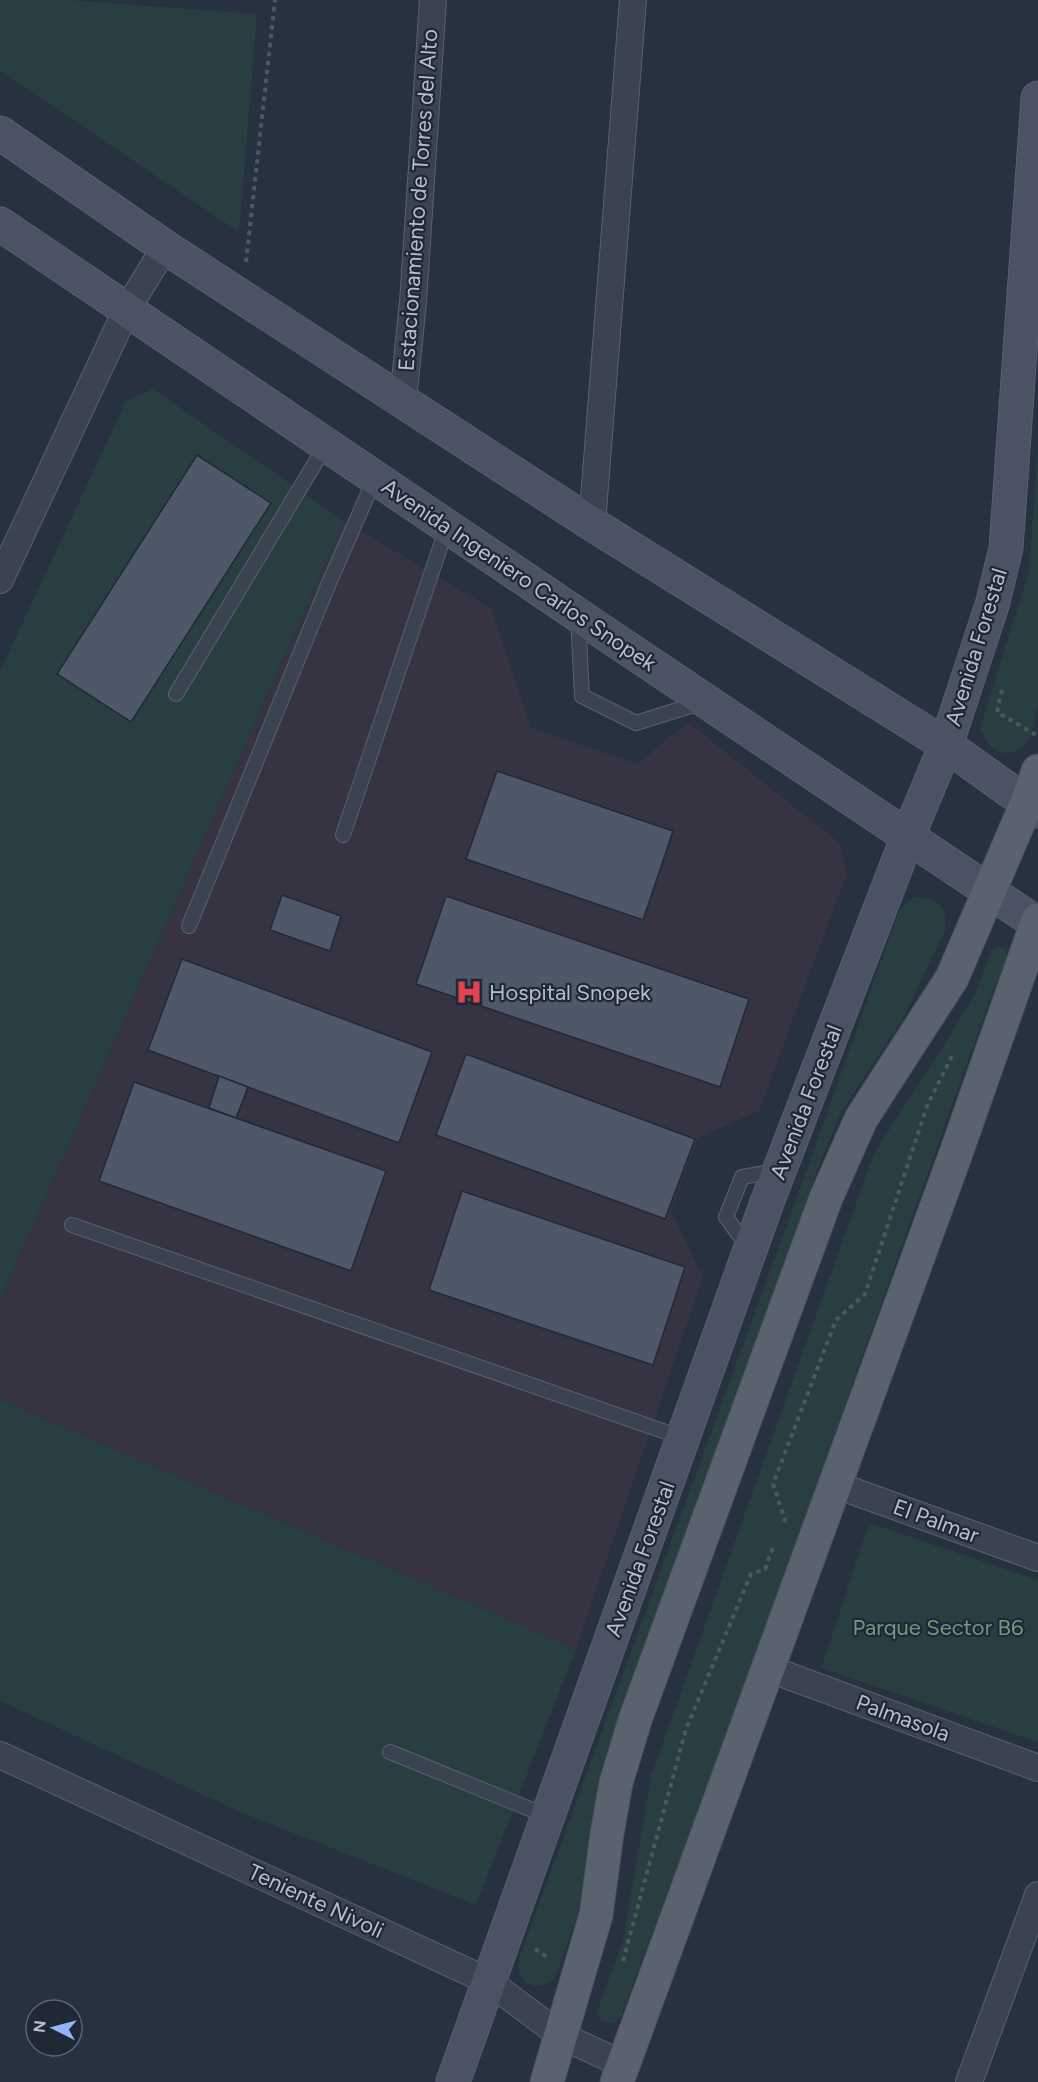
<svg xmlns="http://www.w3.org/2000/svg" width="1038" height="2082" font-family="Figtree,sans-serif">
<rect width="100%" height="100%" fill="#273140"/>
<path fill="#363342" d="M344 521 491 608 531 728 637 764 688 722 840 843 847 873 759 1111 698 1138 671 1211 703 1277 576 1649 0 1400V1300Z"/>
<g fill="#293e41">
<path d="M0 0H70L257 14 239 232 0 71Z"/>
<path d="M153 389 344 521 0 1300V671L126 401Z"/>
<path d="M1038 443V703C1035 716 1034 734 1025 744 1008 764 985 748 980 727L1029 572Z"/>
<path d="M916 897C940 897 951 912 943 935L902 1020 841 1112 819 1165 609 1750 577 1917 555 1978C536 1996 512 1981 520 1956L805 1175 897 916C902 906 906 901 916 897Z"/>
<path d="M999 946 1005 948 1007 957 990 999 733 1719 621 2016 615 2022C606 2025 598 2021 597 2011L623 1941 651 1776 874 1153 947 1040 976 992 991 952Z"/>
<path d="M0 1400 576 1649 476 1905 240 1812 0 1701Z"/>
<path d="M869 1523 1038 1580V1742L821 1668Z"/>
</g>
<g fill="#4e5869" stroke="#222a38" stroke-width="1.5">
<path d="M197 455 271 503 131 722 57 674Z"/>
<path d="M497 771 673 831 643 920 466 859Z"/>
<path d="M282 895 341 916 330 951 270 930Z"/>
<path d="M446 896 749 999 720 1087 416 984Z"/>
<path d="M182 959 432 1052 399 1143 148 1050Z"/>
<path d="M466 1054 695 1139 665 1219 436 1135Z"/>
<path d="M219 1076 248 1087 236 1118 209 1108Z"/>
<path d="M134 1082 386 1171 351 1271 99 1181Z"/>
<path d="M462 1191 685 1267 653 1365 429 1290Z"/>
</g>
<g fill="none" stroke-linecap="round" stroke-linejoin="round">
<defs>
<g id="lane">
<path d="M578 617 582 696 636 723 703 702"/>
<path d="M176 694 326 445"/>
<path d="M343 835 447 527"/>
<path d="M189 926 329 583 375 478"/>
<path d="M72 1225 683 1438"/>
<path d="M749 1249 726 1217 742 1177 777 1171"/>
<path d="M390 1752 547 1816"/>
</g>
<g id="street">
<path d="M403 400 413 302 433 0"/>
<path d="M592 524 633 0"/>
<path d="M0 580 126 311 165 247"/>
<path d="M833 1484 1038 1558"/>
<path d="M767 1668 1038 1768"/>
<path d="M0 1755 488 1981 560 2035 622 2064"/>
<path d="M969 2082 1038 1895"/>
</g>
<g id="secondary">
<path d="M0 133 165 247 592 524 946 745 1038 811"/>
<path d="M0 224 606 634 1038 924"/>
<path d="M453 2082 766 1205 908 836 946 745 993 602 1006 548 1038 98"/>
</g>
<g id="primary">
<path d="M547 2082 596 1915 607 1834 616 1783 635 1720 826 1198 861 1119 952 978 1027 803 1038 771"/>
<path d="M617 2082 955 1156 1038 920"/>
</g>
</defs>
<use href="#lane" stroke="#59616e" stroke-width="16"/>
<use href="#street" stroke="#59616e" stroke-width="28"/>
<use href="#secondary" stroke="#59616e" stroke-width="35"/>
<use href="#primary" stroke="#454c5a" stroke-width="35"/>
<g stroke="#485a5e" stroke-width="4" stroke-dasharray="4.5 4.5" stroke-linecap="butt">
<path d="M246 262 275 0"/>
<path d="M1002 690 997 712 1038 736"/>
<path d="M784 1522 785 1520 773 1484 836 1320 865 1294 927 1106 952 1056"/>
<path d="M535 1949 549 1958"/>
<path d="M623 1961 686 1729 751 1574 765 1569 774 1545"/>
</g>
<use href="#lane" stroke="#3c4350" stroke-width="14"/>
<use href="#street" stroke="#3c4350" stroke-width="26"/>
<use href="#secondary" stroke="#4a5263" stroke-width="33"/>
<use href="#primary" stroke="#5a6270" stroke-width="33"/>
</g>
<defs>
<symbol id="hospital-bare" viewBox="-9 -9 18 18"><path d="M-5-5h3v3.5h4V-5h3V5h-3V1.5h-4V5h-3Z" fill="#e0444e" stroke="#202836" stroke-width="2.5" paint-order="stroke"/></symbol>
</defs>
<g fill-rule="evenodd">
<use href="#hospital-bare" x="450" y="973" width="38" height="38"/>
</g>
<g text-anchor="middle" dominant-baseline="central" stroke-width="4.5" stroke-linejoin="round" paint-order="stroke">
<g font-size="22" fill="#b8bfca" stroke="#202836">
<text transform="translate(418 200) rotate(-86)">Estacionamiento de Torres del Alto</text>
<text transform="translate(519 575) rotate(34)">Avenida Ingeniero Carlos Snopek</text>
<text transform="translate(976 647) rotate(-73)">Avenida Forestal</text>
<text transform="translate(806 1102) rotate(-69)">Avenida Forestal</text>
<text transform="translate(936 1521) rotate(20)">El Palmar</text>
<text transform="translate(640 1559) rotate(-70)">Avenida Forestal</text>
<text transform="translate(903 1718) rotate(20)">Palmasola</text>
<text transform="translate(316 1901) rotate(25)">Teniente Nivoli</text>
</g>
<g font-size="22" fill="#b8bfca" stroke="#202836" text-anchor="start">
<text x="489" y="992">Hospital Snopek</text>
</g>
<g font-size="22" fill="#719a7c" stroke="#202836">
<text x="938" y="1627">Parque Sector B6</text>
</g>
</g>
<g transform="translate(54 2028) rotate(276)"><circle r="28" fill="#202836" stroke="#5d6471" stroke-width="1.5"/>
<path d="M0-4.5L10 22L0 15L-10 22Z" fill="#94b5f3"/>
<text y="-9" font-size="16" font-weight="bold" text-anchor="middle" fill="#b8bfca">N</text>
</g>
</svg>
